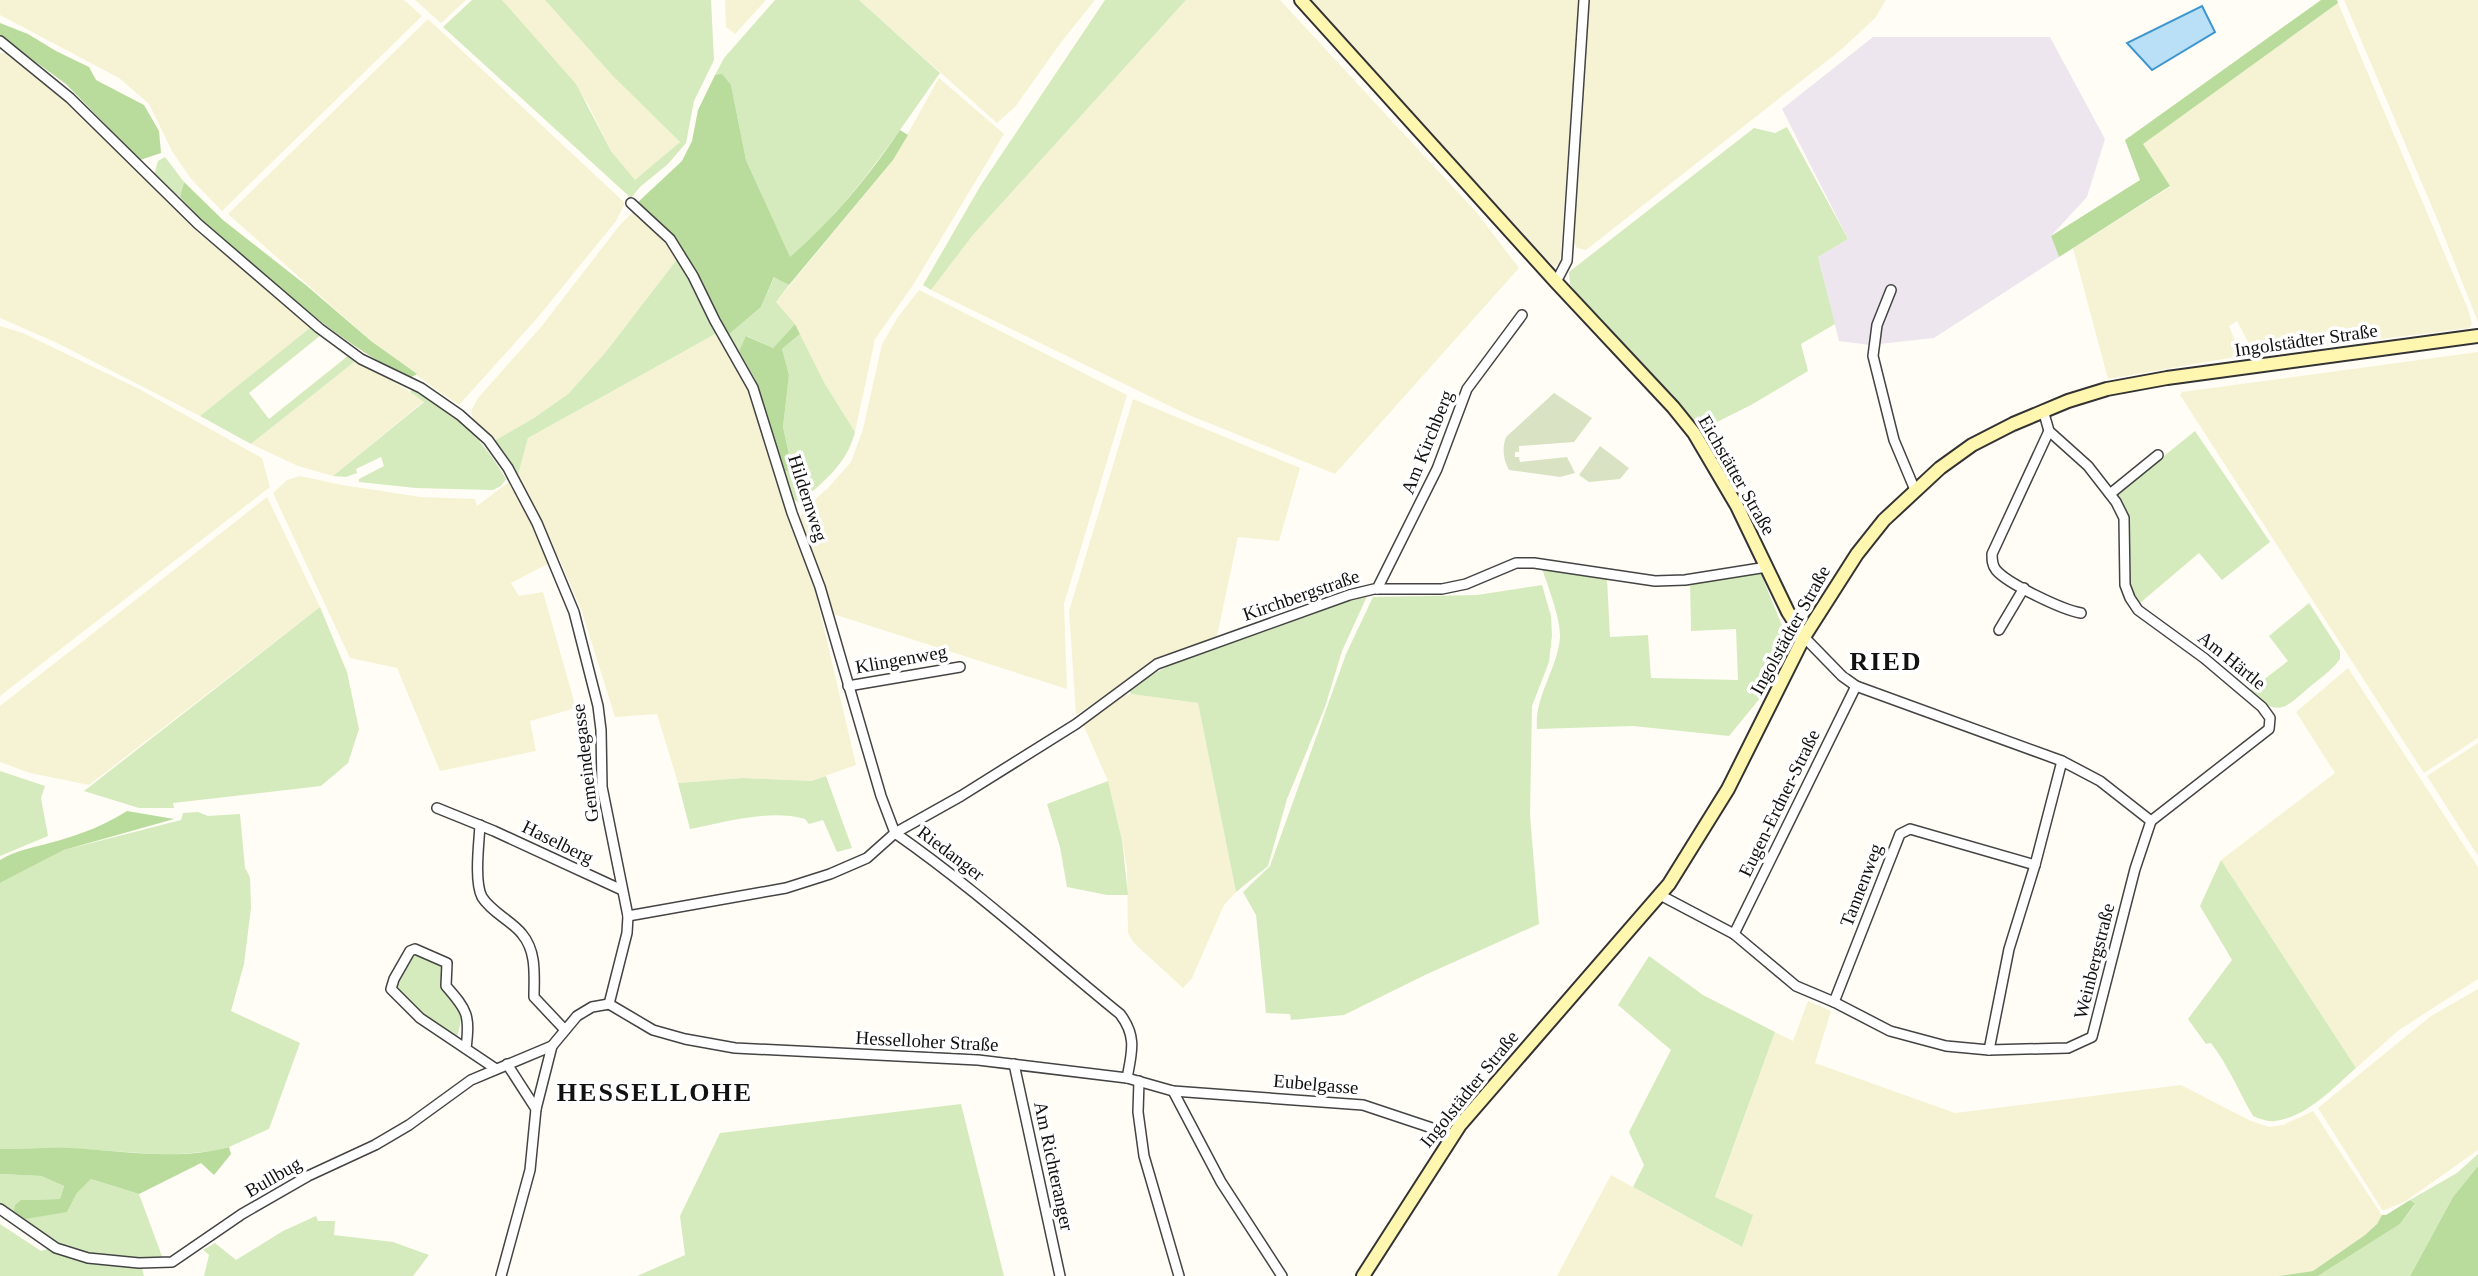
<svg xmlns="http://www.w3.org/2000/svg" width="2478" height="1276" font-family="'Times New Roman',serif">
<rect width="100%" height="100%" fill="#fffdf5"/>
<path fill="#eee6ef" d="M1873 37H2050L2105 139 2087 197 2051 236 2059 257 1934 338 1870 345 1839 341 1818 257 1848 239 1782 109Z"/>
<g fill="#f6f3d4">
<path d="M0 0H404L422 16 222 211 192 180 172 151 149 104 119 78 0 15Z"/>
<path d="M415 0H466L441 23Z"/>
<path d="M502 0H545L613 75 680 142 635 181 611 151 588 104Z"/>
<path d="M725 0H766L735 34 726 27Z"/>
<path d="M859 0H1095L1062 41 1015 107 997 123Z"/>
<path d="M1186 0H1280L1477 213 1519 268 1335 474 1184 413 931 290 973 235Z"/>
<path d="M1309 0H1584L1575 61 1560 264 1554 267Z"/>
<path d="M1587 0H1886L1875 18 1842 49 1586 250 1577 248 1573 242Z"/>
<path d="M2344 0H2478V322L2438 221Z"/>
<path d="M2338 3 2468 309 2472 324 2469 328 2255 355 2237 321 2229 326 2241 356 2108 379 2073 248 2170 187 2142 144Z"/>
<path d="M428 19 625 203 616 221 539 316 459 405 438 391 371 341 228 214Z"/>
<path d="M0 53H9L72 106 196 231 311 327 200 416 55 342 0 318Z"/>
<path d="M939 78 1004 134 913 285 875 339 855 432 825 384 795 324 776 302 893 160Z"/>
<path d="M635 210 678 258 605 353 568 394 534 418 494 441 473 419 471 411 478 398 541 327 619 226Z"/>
<path d="M919 290 1127 395 1064 604 1067 689 833 614 799 521 803 510 828 488 851 462 863 429 882 344 898 317Z"/>
<path d="M0 326 23 333 139 389 262 458 270 487 0 696Z"/>
<path d="M717 333 751 391 817 598 856 765 811 781 743 778 678 783 657 714 615 717 582 612 559 558 511 583 519 596 543 592 576 708 530 721 536 751 440 771 397 668 350 658 273 493 287 480 300 476 342 485 421 497 475 499 477 506 518 475 528 438Z"/>
<path d="M2478 352V738L2424 773 2180 395 2182 392Z"/>
<path d="M358 359 424 401 333 476 298 466 251 444Z"/>
<path d="M1133 399 1300 468 1279 541 1238 537 1217 636 1159 660 1076 715 1069 611Z"/>
<path d="M267 497 320 607 89 785 30 773 0 762V706Z"/>
<path d="M2348 668 2478 867V979L2399 1030 2356 1068 2221 860 2335 773 2296 712Z"/>
<path d="M1131 694 1198 703 1236 892 1224 905 1192 978 1183 988 1134 943 1128 933 1127 869 1122 839 1108 781 1083 724 1119 697Z"/>
<path d="M2478 743V856L2427 776Z"/>
<path d="M2478 989V1150L2406 1201 2383 1211 2318 1108 2431 1016Z"/>
<path d="M1808 1001 1831 1011 1815 1063 1955 1113 2181 1085 2249 1120 2269 1127 2283 1125 2313 1111 2382 1215 2377 1224 2365 1235 2313 1271 2279 1276H1557L1611 1175 1741 1247 1715 1198 1775 1032 1793 1041Z"/>
</g>
<g fill="#d5ebbd">
<path d="M472 0H502L576 84 611 151 635 180 680 142 613 76 545 0H711L714 60 694 101 686 143 668 164 640 187 631 198 443 27Z"/>
<path d="M775 0H859L940 73C894 138 851 205 790 258L746 160 731 85 715 75 724 58Z"/>
<path d="M1105 0H1186L973 235 931 290 923 285 981 185Z"/>
<path d="M1787 127 1848 239 1818 257 1835 324 1801 344 1808 371 1751 405 1699 431 1673 395 1579 297 1570 284 1569 272 1754 128 1775 133Z"/>
<path d="M165 157 184 182 180 197 154 175 158 161Z"/>
<path d="M678 258 717 333 528 438 518 475 494 441 534 418 568 394 605 353Z"/>
<path d="M775 276 789 285 776 302 795 324 773 348 747 336 739 351 727 336 761 307Z"/>
<path d="M311 327 321 335 249 393 269 419 349 355 358 359 251 444 200 416Z"/>
<path d="M800 334 825 384 855 432C846 466 824 480 800 503L791 498 783 471 793 470 783 427 789 375 782 349Z"/>
<path d="M412 389C453 409 483 439 506 479L501 486 493 490 416 488 359 482V479L384 466 381 457 356 469 357 473 346 477 333 476 424 402 410 392Z"/>
<path d="M2195 431 2270 542 2222 580 2199 553 2140 603 2130 589 2127 517 2117 494Z"/>
<path d="M1542 568 1607 579 1610 637 1648 635 1651 678 1738 680 1736 629 1691 631 1690 582 1761 574 1783 628 1786 646 1761 697 1729 736 1633 726 1537 729C1534 697 1557 670 1560 638 1561 619 1548 587 1542 568Z"/>
<path d="M1542 585 1551 616 1552 635 1549 662 1532 706 1530 815 1539 924 1425 975 1344 1015 1291 1020 1290 1014 1266 1013 1256 915 1243 892 1270 866 1346 654 1373 597 1477 595Z"/>
<path d="M1368 594 1342 651 1325 707 1287 799 1268 866 1236 892 1198 703 1131 694 1129 688 1177 661Z"/>
<path d="M2309 603 2340 651V659C2333 669 2322 677 2312 685 2286 707 2278 720 2249 691L2288 661 2269 636Z"/>
<path d="M320 607 347 672 359 729 348 763 321 786 173 803 174 808H139L84 791Z"/>
<path d="M0 771 45 786 41 798 48 836 0 856Z"/>
<path d="M826 776 852 848 837 852 823 820 809 824 805 819C768 809 727 822 690 829L678 783 743 778 811 781Z"/>
<path d="M1108 781 1122 840 1128 895H1107L1067 887 1060 847 1047 804Z"/>
<path d="M198 812 208 816 240 814 245 868 250 877 251 908 244 964 231 1011 300 1043 269 1129 229 1147 214 1151 169 1155 67 1148 0 1149V883L64 850 181 820 183 813Z"/>
<path d="M2221 860 2356 1068C2333 1088 2307 1117 2275 1121 2268 1122 2260 1119 2253 1116 2239 1092 2228 1065 2211 1043L2206 1044 2188 1019 2232 960 2200 906Z"/>
<path d="M417 952 443 965 440 987C463 1006 465 1007 457 1037L424 1017 396 990V979Z"/>
<path d="M1649 956 1703 995 1775 1032 1715 1197 1753 1215 1742 1247 1633 1187 1644 1165 1629 1132 1671 1050 1618 1005Z"/>
<path d="M961 1104 1004 1276H637L685 1255 680 1216 720 1133Z"/>
<path d="M2478 1154V1166L2453 1197 2410 1276H2318L2400 1224 2415 1205 2410 1200 2457 1173Z"/>
<path d="M0 1174 41 1176 64 1186 60 1199 21 1200 67 1212 77 1193 91 1179 139 1194 163 1259C123 1257 86 1257 50 1239 32 1231 16 1216 0 1205Z"/>
<path d="M316 1216 318 1221H335L334 1235 393 1242 429 1255 413 1276H204L209 1255 203 1250 215 1243 236 1260 283 1231Z"/>
<path d="M0 1224 41 1251 48 1249 88 1262 142 1268 144 1276H0Z"/>
</g>
<g fill="#b9dc9c">
<path d="M2321 0H2337L2338 3 2143 144 2170 186 2059 257 2051 236 2140 180 2125 140Z"/>
<path d="M0 23 28 34 56 51 89 67 96 80 144 105 159 131 161 153 140 160 66 84 0 36Z"/>
<path d="M722 74 731 85 746 160 790 257C832 221 869 176 900 130L908 135 893 160 789 285 774 277 761 307 727 336 696 272 678 245 637 203 682 161 692 141 698 110 715 75Z"/>
<path d="M184 182 223 220 307 286 371 341 417 374 410 378C362 355 324 324 282 291 246 262 211 232 180 197Z"/>
<path d="M795 324 800 334 782 349 789 375 783 427 793 471H783L755 379 739 351 746 336 773 348Z"/>
<path d="M127 811 174 819 64 850 0 883V860C18 849 37 847 57 841 82 834 105 825 127 811Z"/>
<path d="M229 1147 231 1154 214 1175 201 1163 139 1194 91 1179 77 1193 67 1212 25 1219 14 1211 15 1205 21 1200 60 1199 64 1186 41 1176 0 1174V1149C24 1149 48 1147 71 1148 124 1151 177 1161 229 1147Z"/>
<path d="M2478 1166V1276H2410L2453 1197Z"/>
<path d="M2410 1200 2415 1204 2400 1224 2318 1276H2279L2313 1271 2365 1235 2377 1224 2382 1215H2386Z"/>
</g>
<g fill="#d9e3c4">
<path d="M1554 393 1592 418 1574 442 1519 446V452H1515V457H1519L1520 462 1567 457 1575 473 1560 477 1509 470C1503 459 1502 448 1506 437Z"/>
<path d="M1600 446 1629 468 1620 479 1589 482 1579 475Z"/>
</g>
<path fill="#b9e0f7" stroke="#3f96cf" stroke-width="2" d="M2202 6 2215 32 2152 70 2127 43Z"/>
<g fill="none" stroke-linecap="round" stroke-linejoin="round">
<defs>
<g id="street">
<path d="M0 41 70 98 198 224 319 328 361 359 421 388 460 415 488 440 508 468 537 523 574 612 598 706 601 730 602 787 628 916 627 933 609 1004"/>
<path d="M631 203 670 239 693 276 715 321 753 388 792 513 820 587 881 796 895 833"/>
<path d="M1556 282 1567 261 1584 0"/>
<path d="M1891 290 1877 325 1873 356 1894 440 1915 490"/>
<path d="M2043 410 2049 431 2088 466 2116 502 2124 518 2125 585 2130 598 2138 610 2204 658 2262 707 2270 718 2269 729 2151 821"/>
<path d="M2049 431 1992 554C1992 560 1992 565 1996 570 2008 584 2063 610 2081 613"/>
<path d="M2110 494 2158 455"/>
<path d="M1377 589 1437 469 1467 389 1522 315"/>
<path d="M1999 630 2024 588"/>
<path d="M1804 637 1842 676 1856 686 2062 761 2100 781 2151 821"/>
<path d="M848 686 960 667"/>
<path d="M437 808 494 831 622 890"/>
<path d="M480 825C479 843 474 882 482 897 492 913 511 920 522 934 537 952 534 976 534 997L565 1030"/>
<path d="M895 833C974 888 1045 953 1120 1014 1137 1036 1132 1052 1127 1078"/>
<path d="M1660 895 1734 934 1796 986 1834 1002 1890 1031 1946 1046 1989 1050 2068 1048 2092 1037 2135 869 2151 821"/>
<path d="M628 916 786 888 830 874 867 858 895 833 961 796 1076 724 1157 664 1349 595 1374 589H1442L1466 584 1516 563H1534L1655 581 1685 580 1767 567"/>
<path d="M1734 934 1856 686"/>
<path d="M1834 1002 1900 834 1910 829 2035 865"/>
<path d="M466 1049C470 1015 468 1011 446 986L447 963 415 949 410 951 394 979 391 989 420 1018 496 1069"/>
<path d="M1989 1050 2009 949 2035 865 2062 761"/>
<path d="M507 1064 536 1109"/>
<path d="M1014 1064 1060 1276"/>
<path d="M1139 1081 1138 1112 1144 1156 1179 1276"/>
<path d="M1173 1091 1221 1182 1282 1276"/>
<path d="M0 1209 56 1248 88 1258 139 1263 172 1262 242 1214 308 1176 375 1145 409 1125 471 1080 552 1046"/>
<path d="M501 1276 530 1170 536 1109 552 1046 577 1016 592 1007 609 1004 653 1030 685 1039 735 1048 978 1060 1127 1078 1173 1091 1363 1105 1453 1135"/>
</g>
<g id="secondary">
<path d="M1301 0 1556 282 1673 407 1694 433 1737 506 1788 612 1804 637"/>
<path d="M1363 1276 1460 1125 1669 884 1728 789 1804 637 1857 554 1884 520 1940 468 1972 445 2013 424 2068 401 2107 389 2167 378 2478 336"/>
</g>
</defs>
<use href="#street" stroke="#444" stroke-width="12"/>
<use href="#secondary" stroke="#333" stroke-width="16"/>
<use href="#street" stroke="#fff" stroke-width="9"/>
<use href="#secondary" stroke="#fff6b0" stroke-width="12"/>
</g>
<g text-anchor="middle" dominant-baseline="central" stroke-width="7" stroke-linejoin="round" paint-order="stroke">
<g font-size="19" fill="#111" stroke="#fff">
<text transform="translate(2306 340) rotate(-8)">Ingolstädter Straße</text>
<text transform="translate(1427 442) rotate(-68)">Am Kirchberg</text>
<text transform="translate(1737 475) rotate(60)">Eichstätter Straße</text>
<text transform="translate(808 498) rotate(72)">Hildernweg</text>
<text transform="translate(1301 595) rotate(-19)">Kirchbergstraße</text>
<text transform="translate(1790 630) rotate(-61)">Ingolstädter Straße</text>
<text transform="translate(901 659) rotate(-10)">Klingenweg</text>
<text transform="translate(2232 660) rotate(39)">Am Härtle</text>
<text transform="translate(585 763) rotate(-97)">Gemeindegasse</text>
<text transform="translate(1779 803) rotate(-64)">Eugen-Erdner-Straße</text>
<text transform="translate(558 842) rotate(26)">Haselberg</text>
<text transform="translate(951 853) rotate(37)">Riedanger</text>
<text transform="translate(1861 885) rotate(-69)">Tannenweg</text>
<text transform="translate(2094 961) rotate(-76)">Weinbergstraße</text>
<text transform="translate(927 1041) rotate(3)">Hesselloher Straße</text>
<text transform="translate(1316 1084) rotate(5)">Eubelgasse</text>
<text transform="translate(1469 1089) rotate(-51)">Ingolstädter Straße</text>
<text transform="translate(1054 1166) rotate(78)">Am Richteranger</text>
<text transform="translate(273 1177) rotate(-30)">Bullbug</text>
</g>
<g font-size="26" font-weight="bold" letter-spacing="2" fill="#111" stroke="#fff">
<text x="1886" y="661">RIED</text>
<text x="655" y="1092">HESSELLOHE</text>
</g>
</g>
</svg>
